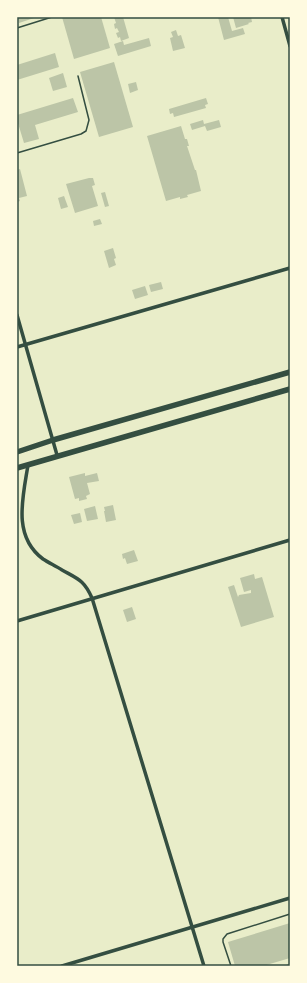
<svg xmlns="http://www.w3.org/2000/svg" width="307" height="983" font-family="Bitter,serif">
<rect width="100%" height="100%" fill="#e9edc9"/>
<g fill="#bcc5a7">
<path d="M18 17H37L19 23Z"/>
<path d="M62 17H101L110 48 74 59Z"/>
<path d="M114 17H123L129 38 121 41 120 37 118 38 116 33 119 32 117 28 115 29 114 24 116 23Z"/>
<path d="M218 17H228L232 31 243 28 245 34 224 40Z"/>
<path d="M233 17H251L252 22 248 23 249 24 236 28Z"/>
<path d="M176 30 178 36 181 35 185 48 173 51 170 38 173 37 171 32Z"/>
<path d="M149 38 151 46 118 56 114 44 123 41 124 45Z"/>
<path d="M55 53 59 67 17 80V65Z"/>
<path d="M114 62 133 127 99 137 80 72Z"/>
<path d="M63 73 67 87 53 91 49 78Z"/>
<path d="M136 82 138 90 130 93 128 84Z"/>
<path d="M73 98 78 112 35 125 39 139 24 143 17 120V115Z"/>
<path d="M206 98 208 104 205 105 206 108 174 117 173 113 170 114 169 109Z"/>
<path d="M203 120 204 124 219 120 221 127 207 131 205 126 192 130 190 124Z"/>
<path d="M181 126 185 139H187L189 146H187L195 170H196L201 191 187 195 188 197 180 199V197L166 201 147 136Z"/>
<path d="M20 169 27 196 19 198 20 201 17 202V170Z"/>
<path d="M89 178H93L95 185 92 186 98 206 75 213 66 184Z"/>
<path d="M105 192 109 206 105 207 101 193Z"/>
<path d="M64 196 68 207 61 209 58 198Z"/>
<path d="M100 219 102 224 94 226 93 221Z"/>
<path d="M113 248 116 258 114 259 116 265 109 268 104 251Z"/>
<path d="M161 282 163 289 151 292 149 285Z"/>
<path d="M145 286 148 295 135 299 132 290Z"/>
<path d="M85 473V476L97 473 99 481 87 483 90 494 86 496 87 499 79 501V498L75 499 69 477Z"/>
<path d="M113 505 116 520 106 522 104 511H105L104 507Z"/>
<path d="M95 506 98 519 87 521 84 509Z"/>
<path d="M80 513 82 522 74 524 71 515Z"/>
<path d="M134 550 138 561 127 564 125 558 123 559 122 554Z"/>
<path d="M254 574 255 579 262 577 274 617 241 627 228 587 234 585 238 597 239 595 251 593V590L244 592 240 578Z"/>
<path d="M132 607 136 619 127 622 123 610Z"/>
<path d="M290 923V958L263 966H235L228 942Z"/>
</g>
<g fill="none" stroke-linecap="round" stroke-linejoin="round">
<g stroke="#344e41" stroke-width="1.5">
<path d="M17 28 52 17"/>
<path d="M17 153 81 134 86 131 89 120 78 76"/>
<path d="M231 966 223 942V939L227 934 290 914"/>
<path d="M285 966 290 965"/>
</g>
<g stroke="#344e41" stroke-width="3.5">
<path d="M282 17 290 46"/>
<path d="M17 315 57 455"/>
<path d="M17 347 290 268"/>
<path d="M28 465C23 497 12 536 43 559 49 563 56 566 62 570 78 579 84 580 92 598L204 966"/>
<path d="M17 621 290 540"/>
<path d="M62 966 290 898"/>
</g>
<g stroke="#344e41" stroke-width="5.5">
<path d="M17 452 53 440 290 372"/>
<path d="M17 468 290 389"/>
</g>
</g>
<rect width="307" height="983" fill="none" stroke="#fefae0" stroke-width="36"/>
<rect x="18" y="18" width="271" height="947" fill="none" stroke="#344e41" stroke-width="1.5"/>
</svg>
